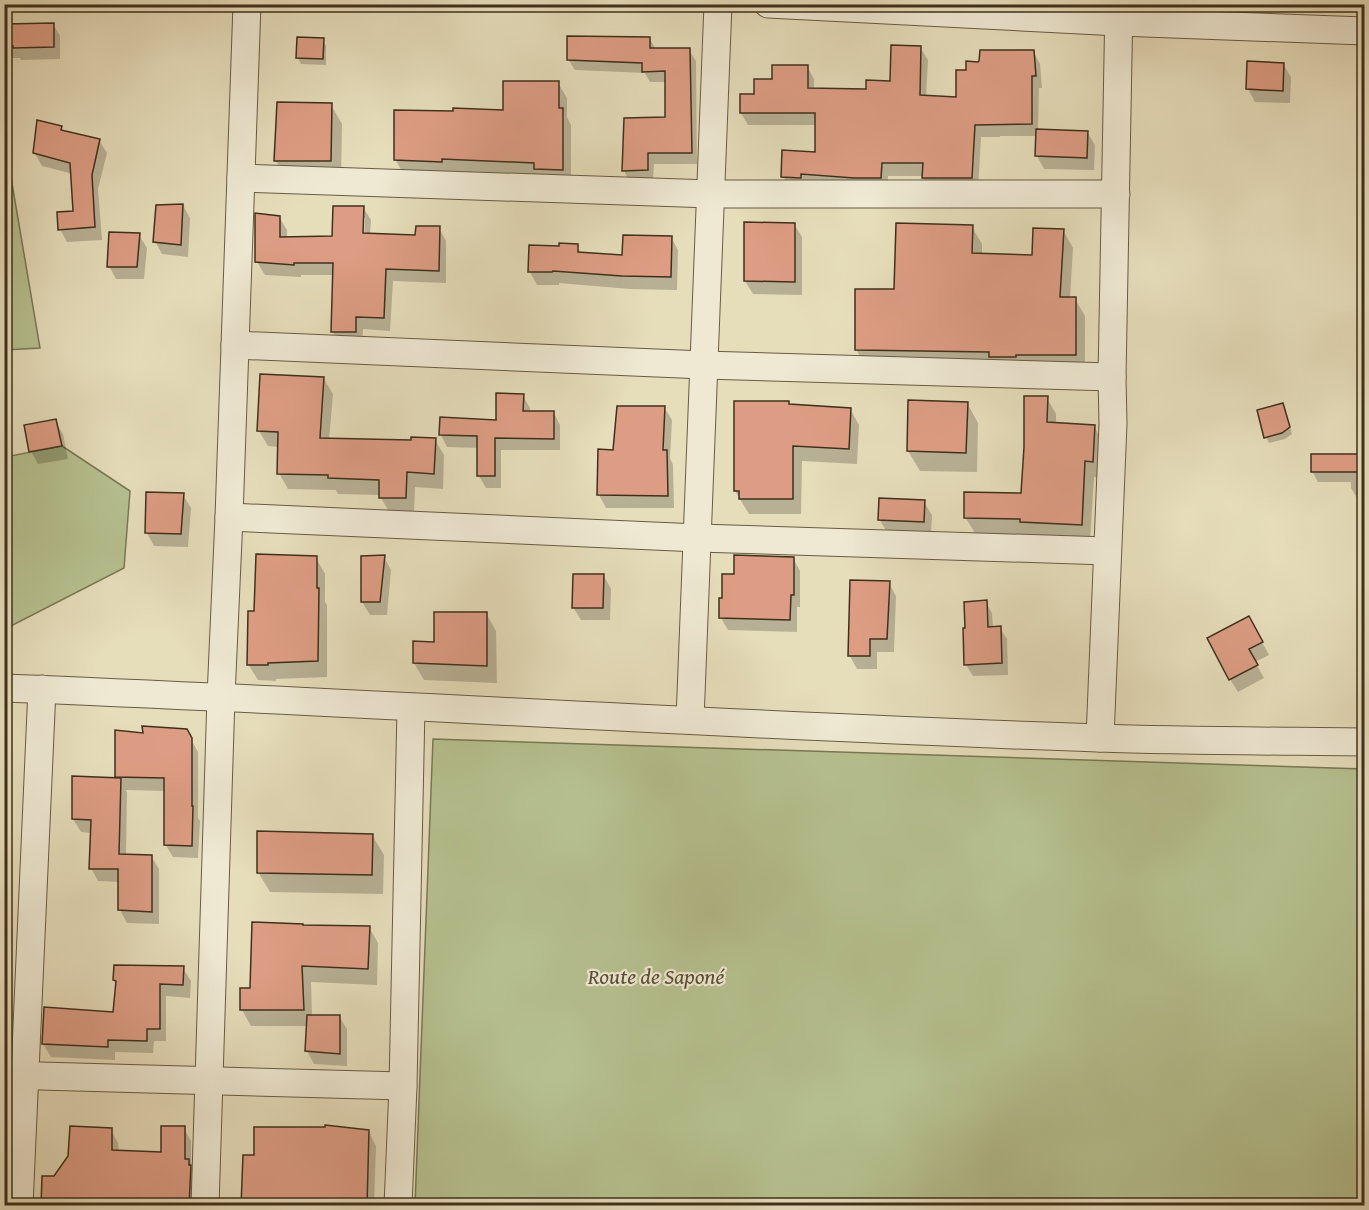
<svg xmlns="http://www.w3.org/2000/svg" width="1369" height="1210" font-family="'Gentium Book Plus',serif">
<rect width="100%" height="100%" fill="#e6ddbb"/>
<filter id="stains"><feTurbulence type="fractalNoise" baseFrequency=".00333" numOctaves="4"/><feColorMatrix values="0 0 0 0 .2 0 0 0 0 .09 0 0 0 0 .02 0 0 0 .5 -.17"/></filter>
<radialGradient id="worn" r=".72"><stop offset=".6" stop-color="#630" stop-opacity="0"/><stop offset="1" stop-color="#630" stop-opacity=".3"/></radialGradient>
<g fill="#b6c08f" stroke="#7a7856" stroke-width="1.5">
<path d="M4 142H5L40 348 5 350Z"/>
<path d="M62 446 130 491 124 568 5 629V457Z"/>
<path d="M433 739 1364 769V1205H415Z"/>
</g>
<g fill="#0003" fill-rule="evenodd">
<path d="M53 24 60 36V59L21 60 20 58H8L4 52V25Z"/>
<path d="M650 39 656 50H689L696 61 697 164H654L653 180 630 182 624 171 666 118V82H650L645 73 575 70 568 59Z"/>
<path d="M323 40 326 46V65L301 64 298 58Z"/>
<path d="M920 47 928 60 926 97 958 98 968 72 978 63 1033 51 1040 64 1042 88H1039L1038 131 1087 132 1095 145 1094 170 1044 169 1037 156V136H1000V137H981L978 190H931L923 178 924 176H888L887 190 790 189 783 176 816 153 817 125H748L741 113 755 96 774 80 807 66 814 79V90L867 91 891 83Z"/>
<path d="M1283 64 1291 77 1290 103 1255 102 1248 89Z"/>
<path d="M558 83 567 98V117L571 125V185L404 175 395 159 455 112H504Z"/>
<path d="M331 105 342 124 341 180H287L276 161Z"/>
<path d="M61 128 64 132 99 140 107 153 98 189 102 240 67 242 60 229 75 212 73 174 42 166 34 152Z"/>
<path d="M183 205 190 218 188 257 162 254 155 241Z"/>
<path d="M363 207 371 220 370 235 417 237 439 228 446 241V283L393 281 390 331 363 329 362 345H340L333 332 334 275H301V277L265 275 257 262 279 217 287 230V239L333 238ZM362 218H365L364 241H361Z"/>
<path d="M794 224 802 237V295L753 294 745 281Z"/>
<path d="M972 227 982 244V254L1033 256 1063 230 1073 248 1070 299H1075L1085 316V372L866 367 856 349 896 291Z"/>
<path d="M139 235 147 248 144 279H116L109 266Z"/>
<path d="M671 237 678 250 677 290 630 289 559 283V285H537L530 272V246L560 248 577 246 582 254 624 257Z"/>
<path d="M324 379 333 394 329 440 412 442 435 440 444 455 443 489 415 487 414 513H390L381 498V495L338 494 336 490 288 489 279 473V447L268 446 259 431Z"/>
<path d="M523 396 530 408V413H554L560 425V450H501V488H486L479 476V448L447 447 441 435 442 418 497 421Z"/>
<path d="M1047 398 1056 414V424L1094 426 1103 443 1102 478 1094 477 1090 541 1031 538 1029 535 975 533 965 517 1023 495Z"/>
<path d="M789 402 791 406 850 409 859 425 857 464 802 461 801 514H749L735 491Z"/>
<path d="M967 403 978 423 977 472 920 471 908 451Z"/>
<path d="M664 407 672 420 670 458 673 465 674 508H606L599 495 615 451Z"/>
<path d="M1285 411 1292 434 1285 439 1269 443 1266 437Z"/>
<path d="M55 421 63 434 68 459 38 464 31 451Z"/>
<path d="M1364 455V498H1357L1351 488V482H1318L1312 471Z"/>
<path d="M183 495 191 508 188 547 154 546 147 533Z"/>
<path d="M924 502 932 515 931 534 887 532 879 519Z"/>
<path d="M384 557 391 570 387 615H370L362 602Z"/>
<path d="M316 558 325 574V602L327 605V677L276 679V681L258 680 248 664 256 613Z"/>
<path d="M793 558 800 571V607H797V632L728 630 721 618 724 600 736 576Z"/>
<path d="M604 576 611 589 610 620H581L573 607Z"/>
<path d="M889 583 896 596 894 652H877V669H857L850 656Z"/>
<path d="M986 602 992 613 993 628H1000L1007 639 1008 675 973 676 966 665Z"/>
<path d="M486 613 496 631 497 683 424 680 414 663 435 643Z"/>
<path d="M1256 631 1269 655 1255 662 1264 678 1238 692 1230 679Z"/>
<path d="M186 730 198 752V818L200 821 198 858 173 857 165 844V791L126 790 127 793 126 856H151L159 869V924L127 923 120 910V882L98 881 91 868 92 833 81 832 73 819 118 780 116 777 145 735Z"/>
<path d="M372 835 384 855 383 894 270 892 258 872Z"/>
<path d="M369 927 378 943 377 985 311 982 312 1017 339 1016 347 1029V1066L314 1064 307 1051 308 1026H251L242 1010 252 990Z"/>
<path d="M4 944 9 951 8 973H4Z"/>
<path d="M183 968 191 981 190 998 166 996V1041H154L153 1053 115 1052V1060L51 1057 43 1044 115 1013 117 985 114 980Z"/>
<path d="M184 1128 191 1141V1166L196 1174V1206H42L54 1178 111 1130 118 1143 119 1152 163 1154Z"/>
<path d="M369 1132 376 1146 374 1206H243L255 1157Z"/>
</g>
<g fill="#dd9d84" stroke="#3f301c" stroke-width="1.5">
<path d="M54 23V47L13 48V46H4V24Z"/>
<path d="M567 36 650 37V48H690L692 153H648V170L622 171 624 118 665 117V71L642 72V63L567 60Z"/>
<path d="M297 37 324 38 323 59 296 58Z"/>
<path d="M891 45 921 46 920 95 956 97V70H966V61L978 62 979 61 980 50H1034L1036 76H1032V124L975 125 972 178H922L923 163H882L881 178H854L801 174V178L781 177 782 150 815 152V113H740V94H754V79H772V65H808V88L866 89V80L890 81Z"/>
<path d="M1247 61 1284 63 1283 91 1246 89Z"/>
<path d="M503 81H559V108H563V170L534 169V163L442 159V162L394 160V110L453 111V108L503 110Z"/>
<path d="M277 102 332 103 331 161H274Z"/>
<path d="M37 120 62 126 61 130 100 139 92 175 95 227 58 230 57 212 73 211 70 163 33 153Z"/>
<path d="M1036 129 1088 131 1087 158 1035 156Z"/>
<path d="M183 204 181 245 153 242 156 205Z"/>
<path d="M333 206H364L363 233 415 235 416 226H440L439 271 386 269 384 318 356 317V332H331L333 263H294V265L255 262V213L280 216V237L332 236Z"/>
<path d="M744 222 795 223V282L744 281Z"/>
<path d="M896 223 973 225 972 253 1032 255 1033 228 1064 229 1060 297H1076V355H1016V357H989V352L855 350V289H894Z"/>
<path d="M109 232 140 233 137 267H107Z"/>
<path d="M623 235 672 236 671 277 622 276 553 271 552 272H528L529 245 559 246V243L578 244V252L622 255Z"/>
<path d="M260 374 324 377 320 438 411 440V437L436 438 434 474 407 472 406 498H379V480L328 478V475L277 474 278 432 257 431Z"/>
<path d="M496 393 524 394 523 411H554V439L495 438V476H477V436L439 435 440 417 496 420Z"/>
<path d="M1024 396H1048L1047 422 1095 425 1093 462 1085 461 1082 525 1020 522V519L964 518V492L1021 493 1024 447Z"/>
<path d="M908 400 968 402 966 453 907 451Z"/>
<path d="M734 401H789V404L851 408 849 449 793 446V499H739V491H734Z"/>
<path d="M1283 403 1290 427 1282 433 1264 438 1257 410Z"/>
<path d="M617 406H665L663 450H667L668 496 597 495 598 449 613 450Z"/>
<path d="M56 419 62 446 29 452 24 425Z"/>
<rect x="1311" y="454" width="54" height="18"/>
<path d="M146 492 184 493 181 534 145 533Z"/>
<path d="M879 498 925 500 924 522 878 520Z"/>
<path d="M256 554 317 556V588H319L318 661 268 663V665H247L248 611H254Z"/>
<path d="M385 555 380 602H361V556Z"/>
<path d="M734 555 794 557V595H791L790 620 719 618V598H722V574H734Z"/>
<path d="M573 574H604L603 608H572Z"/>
<path d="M850 580 890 581 887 639H870V656H848Z"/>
<path d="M987 600 988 627 1001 626 1002 663 964 665 963 628H965L964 602Z"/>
<path d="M434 612H487V666L413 663V641L434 642Z"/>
<path d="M1249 616 1263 642 1249 649 1258 665 1229 680 1207 638Z"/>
<path d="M142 726 187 729 192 738V806H193L192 846 164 845V778L115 777V730L143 733Z"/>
<path d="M72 776 121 778 119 854 152 855V912L118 910V869H89L91 820 72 819Z"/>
<path d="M257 831 373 834 372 875 257 873Z"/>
<path d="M252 922 303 924V925L370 926 368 969 302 966 304 1010H240V988H250Z"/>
<path d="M114 965 184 966 183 985 160 984V1029H147V1041L108 1040V1047L42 1044 44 1007 113 1012 116 981 113 980Z"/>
<path d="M307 1015H340V1054L305 1051Z"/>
<path d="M325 1125 369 1130 367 1206H241L243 1155H254V1127H325Z"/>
<path d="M70 1126 112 1128V1150L161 1152V1126H185V1159H189V1165H191L189 1206H41L42 1176H54L68 1156Z"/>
</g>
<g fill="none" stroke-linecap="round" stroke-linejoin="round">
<defs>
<g id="minor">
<path d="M768 4 1119 22 1364 31"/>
<path d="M241 178 711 194H1116"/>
<path d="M235 345 704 365 1112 377"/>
<path d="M229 517 698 538 1107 551"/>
<path d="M4 688C369 702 733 726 1098 738 1187 741 1276 741 1364 742"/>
<path d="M690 720 718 4"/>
<path d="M1100 738 1113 424 1112 377 1119 4"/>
<path d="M4 1075 403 1086"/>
<path d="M19 1206 42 689"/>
<path d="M205 1206 221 697 229 517 247 4"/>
<path d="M398 1206 403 1086 411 708"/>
</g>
</defs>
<use href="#minor" stroke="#695b44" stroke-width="29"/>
<use href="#minor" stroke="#efe9d3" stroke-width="27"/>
</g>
<g text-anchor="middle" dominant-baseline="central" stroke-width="4.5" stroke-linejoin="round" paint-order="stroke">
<g font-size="22" font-style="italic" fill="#574d33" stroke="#efe9d3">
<text x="656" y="976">Route de Saponé</text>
</g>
</g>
<rect width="1369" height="1210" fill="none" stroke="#e6ddbb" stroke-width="24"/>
<rect x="6" y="6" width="1357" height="1198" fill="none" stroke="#3f301c" stroke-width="3"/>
<rect x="12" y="12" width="1345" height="1186" fill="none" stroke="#3f301c" stroke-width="1.5"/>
<rect width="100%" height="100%" filter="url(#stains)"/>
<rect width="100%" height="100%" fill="url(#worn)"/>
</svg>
